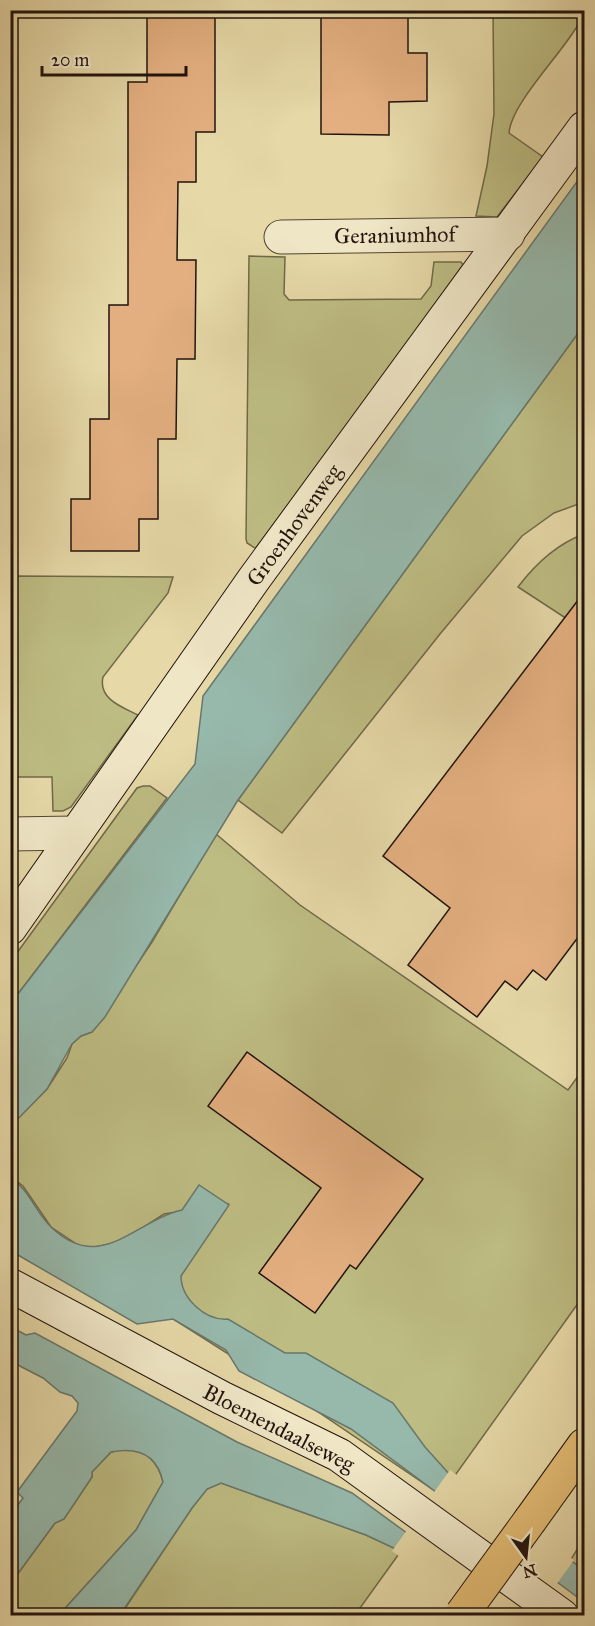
<svg xmlns="http://www.w3.org/2000/svg" width="595" height="1626" font-family="'IM FELL Great Primer',serif">
<rect width="100%" height="100%" fill="#e6d8a7"/>
<filter id="stains"><feTurbulence type="fractalNoise" baseFrequency=".00333" numOctaves="4"/><feColorMatrix values="0 0 0 0 .2 0 0 0 0 .09 0 0 0 0 .02 0 0 0 .5 -.17"/></filter>
<radialGradient id="worn" r=".72"><stop offset=".6" stop-color="#630" stop-opacity="0"/><stop offset="1" stop-color="#630" stop-opacity=".3"/></radialGradient>
<g fill="#bdbc82" stroke="#706848" stroke-width="1.5">
<path d="M493 11H584C584 18 578 25 574 31 558 57 511 105 509 133L543 157 497 217 476 216 487 166 494 114Z"/>
<path d="M249 256 285 257 284 294 289 300 421 299 431 286 434 262H461L463 265 258 550 247 543 246 539Z"/>
<path d="M584 325V502L554 513 522 536 440 634 282 833 238 800Z"/>
<path d="M584 534V630L518 587C536 563 557 544 584 534Z"/>
<path d="M12 576 173 577 168 593 103 677C98 699 122 707 138 715L71 807 63 811H53L52 777H12V752L17 746Z"/>
<path d="M143 786H150L167 798 11 1003V961L137 788Z"/>
<path d="M216 834 300 905 568 1090 584 1068V1295L441 1495 293 1395 173 1319 181 1275 228 1204 164 1214 122 1241 95 1247H81L51 1227 23 1186 11 1177 10 1126 47 1089 67 1058 72 1044 81 1036 92 1032 152 942Z"/>
<path d="M126 1449C147 1450 158 1462 163 1482L136 1530 59 1615 11 1616V1583L55 1523 64 1519 92 1477V1472L111 1452Z"/>
<path d="M221 1483 366 1535 401 1551 355 1615 120 1616 192 1508 207 1489Z"/>
<path d="M584 1538V1570L570 1561Z"/>
</g>
<g fill="#96b9ac" stroke="#68776c" stroke-width="1.5">
<path d="M584 172V325L238 800 105 1017 92 1032 81 1036 72 1044 47 1089 11 1126V1003L195 764 203 696Z"/>
<path d="M10 1177C30 1190 35 1212 51 1227 101 1275 134 1221 182 1210L199 1185 229 1205 181 1276C181 1298 205 1321 228 1319L285 1353H306L393 1403 425 1447 451 1476 584 1570V1602L351 1429 239 1371 226 1350 173 1319 137 1324 11 1251Z"/>
<path d="M11 1327 26 1335 35 1333 237 1442 352 1493 411 1536 400 1551 366 1535 221 1483 207 1489 192 1508 120 1615H59L136 1530 163 1482C157 1454 137 1447 111 1452L92 1472V1477L64 1519 55 1523 11 1583V1514L23 1498 17 1492 77 1411 78 1403 72 1396 60 1392 43 1378 14 1363 16 1355 11 1352Z"/>
</g>
<g fill="#e6d8a7">
<path d="M450 1470 574 1560 556 1585 432 1495Z"/>
<path d="M407 1530 413 1532 526 1616H479L392 1551Z"/>
</g>
<g fill="#e3af80" stroke="#22130d" stroke-width="1.5">
<path d="M147 10H215V132H196V182H178L177 260H196L195 359H177L176 439H158V519H139V551H71V499H90V419H109V305H128V82H147Z"/>
<path d="M321 10H408V53H427V101L389 102V135L321 134Z"/>
<path d="M585 591V928L546 980 533 970 517 990 505 981 477 1017 408 965 450 908 383 856Z"/>
<path d="M247 1052 423 1179 356 1269 350 1265 315 1313 259 1273 321 1188 208 1106Z"/>
</g>
<g fill="none" stroke-linecap="round" stroke-linejoin="round">
<defs>
<g id="street">
<path d="M281 237 508 234"/>
<path d="M10 834 75 833"/>
</g>
<g id="secondary">
<path d="M10 928 254 579 584 128"/>
<path d="M10 1285 222 1398 339 1455 562 1616"/>
</g>
<path id="highway" d="M531 1519 584 1445"/>
</defs>
<use href="#street" stroke="#534434" stroke-width="35"/>
<use href="#secondary" stroke="#22130d" stroke-width="35"/>
<use href="#highway" stroke="#22130d" stroke-width="35"/>
<use href="#street" stroke="#efe6c6" stroke-width="33"/>
<use href="#secondary" stroke="#efe6c6" stroke-width="33"/>
<use href="#highway" stroke="#e3bc74" stroke-width="33"/>
<defs>
<path id="highway-bridge" d="M462 1614 531 1519"/>
</defs>
<use href="#highway-bridge" stroke="#22130d" stroke-width="35" stroke-linecap="butt"/>
<use href="#highway-bridge" stroke="#e3bc74" stroke-width="33"/>
</g>
<g text-anchor="middle" dominant-baseline="central" stroke-width="4.5" stroke-linejoin="round" paint-order="stroke">
<g font-size="22" fill="#22130d" stroke="#efe6c6">
<text transform="translate(395 235) rotate(-1)">Geraniumhof</text>
<text transform="translate(294 525) rotate(-54)">Groenhovenweg</text>
<text transform="translate(279 1428) rotate(27)">Bloemendaalseweg</text>
</g>
</g>
<rect width="595" height="1626" fill="none" stroke="#e6d8a7" stroke-width="36"/>
<rect x="12" y="12" width="571" height="1602" fill="none" stroke="#22130d" stroke-width="3"/>
<rect x="18" y="18" width="559" height="1590" fill="none" stroke="#22130d" stroke-width="1.5"/>
<g transform="translate(526 1557) rotate(165)" stroke="#efe6c6" stroke-width="4.5" paint-order="stroke">
<path d="M0-4.5L10 22L0 15L-10 22Z" fill="#22130d"/>
<text y="-9" font-size="16" font-weight="bold" text-anchor="middle" fill="#22130d">N</text>
</g>
<path d="M42 66v9h144v-9" fill="none" stroke="#22130d" stroke-width="3"/>
<text x="51" y="66" font-size="18" fill="#22130d" stroke="#efe6c6" stroke-width="4.5" paint-order="stroke">20 m</text>
<rect width="100%" height="100%" filter="url(#stains)"/>
<rect width="100%" height="100%" fill="url(#worn)"/>
</svg>
